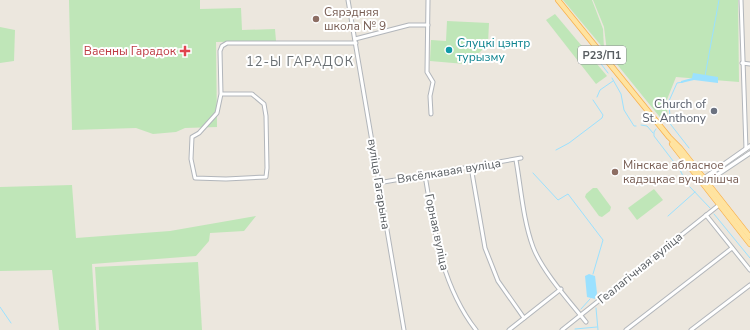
<svg xmlns="http://www.w3.org/2000/svg" width="750" height="330" font-family="'Nunito Sans',sans-serif">
<rect width="100%" height="100%" fill="#ece7de"/>
<g fill="#bfe6b8">
<path d="M69 0H200V9L241 8 242 30 275 29 276 41 216 42 217 127 185 128 176 132 153 134 136 128 72 130Z"/>
<path d="M563 0H592L603 29 604 49Z"/>
<path d="M593 0H738L739 82 676 77 666 102 668 117 663 121 607 52 604 27Z"/>
<path d="M555 14 607 76 596 84 546 20Z"/>
<path d="M447 21 489 23 488 44 470 62 465 64 430 61 431 40 446 41Z"/>
<path d="M0 27 15 30 14 61 0 63Z"/>
<path d="M72 185 76 238 170 231 256 216 244 231 210 233 209 241 196 256 92 264 96 330H59L52 270 0 271V187Z"/>
<path d="M593 188H597L611 207 610 211 602 217 599 216 585 197 586 194Z"/>
<path d="M654 189 663 200 637 220 628 208Z"/>
<path d="M198 262 202 330H99L95 267Z"/>
</g>
<g fill="#9be1ff">
<path d="M693 73 718 77V83L694 80 681 83V81L692 78Z"/>
<path d="M589 274 595 276 597 293 595 299 587 297 585 276Z"/>
</g>
<g fill="none" stroke-linecap="round" stroke-linejoin="round">
<g stroke="#9be1ff" stroke-width="1">
<path d="M598 60 608 73"/>
<path d="M705 76 719 0"/>
<path d="M612 78 621 94 624 110 634 126H636"/>
<path d="M683 82 677 83 669 101 670 118 668 121 689 148"/>
<path d="M597 97 600 90 613 81"/>
<path d="M641 125 647 126 653 133"/>
<path d="M656 129 654 132V136L680 170 686 182"/>
<path d="M556 150 569 143 602 118 603 115 593 100"/>
<path d="M533 173 558 200 568 194 603 240 593 274"/>
<path d="M690 187 710 208"/>
<path d="M714 214 750 258"/>
<path d="M668 216 695 192"/>
<path d="M0 307 11 323"/>
<path d="M596 308 598 330"/>
<path d="M581 309 590 299"/>
<path d="M575 329 597 327"/>
</g>
<defs>
<g id="minor">
<path d="M348 0 404 330"/>
<path d="M428 0 427 72 433 82 430 96 431 114"/>
<path d="M741 0 746 149"/>
<path d="M355 39 409 25H428"/>
<path d="M742 63 750 64"/>
<path d="M221 94H252L264 104 266 116 267 168 266 177 226 179 195 178 191 159 192 137 199 133 217 113 221 94 220 51 222 46 227 43H356"/>
<path d="M516 160C521 188 523 220 533 247 542 271 570 302 586 322"/>
<path d="M471 167 485 248 498 281 524 318"/>
<path d="M425 175C434 229 441 285 476 330"/>
<path d="M378 183 521 158"/>
<path d="M706 215 750 270"/>
<path d="M509 330 561 289"/>
<path d="M562 330 719 205"/>
<path d="M626 330 732 248"/>
<path d="M691 330 750 285"/>
</g>
<g id="tertiary">
<path d="M703 179 750 146"/>
<path d="M705 183 750 153"/>
</g>
<g id="primary">
<path d="M558 0 669 137 680 148 750 237"/>
<path d="M672 144 750 244"/>
</g>
</defs>
<use href="#minor" stroke="#b2b6bb" stroke-width="5"/>
<use href="#tertiary" stroke="#b2b6bb" stroke-width="5.5"/>
<use href="#primary" stroke="#f9b04b" stroke-width="6"/>
<use href="#minor" stroke="#fff" stroke-width="3"/>
<use href="#tertiary" stroke="#fff" stroke-width="3.5"/>
<use href="#primary" stroke="#ffe3a0" stroke-width="4.5"/>
</g>
<g fill="#8d6e63" stroke="#fff" stroke-width="1.5">
<circle cx="316" cy="19" r="4"/>
<circle cx="615" cy="172" r="4"/>
</g>
<circle fill="#0f9aa8" stroke="#fff" stroke-width="1.5" cx="449" cy="50" r="4"/>
<path fill="#e0444e" stroke="#fff" stroke-width="1.5" d="M183 45h4v4h4v4h-4v4h-4v-4h-4v-4h4z"/>
<circle fill="#6b7280" stroke="#fff" stroke-width="1.5" cx="714" cy="111" r="4"/>
<g text-anchor="middle" dominant-baseline="central" stroke-width="4" stroke-linejoin="round" paint-order="stroke">
<rect fill="#fff" stroke="#8a8e90" stroke-width="1" x="578" y="46" width="48" height="18" rx="3"/>
<g font-size="11" font-weight="bold" fill="#585d61">
<text x="602" y="55">Р23/П1</text>
</g>
<g font-size="12" fill="#785e54" stroke="#fff" text-anchor="start">
<text x="324" y="12">Сярэдняя<tspan x="324" dy="14">школа № 9</tspan></text>
<text x="623" y="165">Мінскае абласное<tspan x="623" dy="14">кадэцкае вучылішча</tspan></text>
</g>
<g font-size="12" fill="#0d838f" stroke="#fff" text-anchor="start">
<text x="457" y="43">Слуцкі цэнтр<tspan x="457" dy="14">турызму</tspan></text>
</g>
<g font-size="12" fill="#be3a42" stroke="#fff" text-anchor="end">
<text x="176" y="51">Ваенны Гарадок</text>
</g>
<g font-size="12" fill="#5b616d" stroke="#fff" text-anchor="end">
<text x="706" y="104">Church of<tspan x="706" dy="14">St. Anthony</tspan></text>
</g>
<g font-size="12" fill="#585d61" stroke="#fff">
<text transform="translate(449 171) rotate(-9)">Вясёлкавая вуліца</text>
<text transform="translate(379 184) rotate(81)">вуліца Гагарына</text>
<text transform="translate(437 232) rotate(78)">Горная вуліца</text>
<text transform="translate(640 268) rotate(-39)">Геалагічная вуліца</text>
</g>
<g font-size="13" letter-spacing="1" fill="#696f73" stroke="#fff">
<text x="300" y="62">12-Ы ГАРАДОК</text>
</g>
</g>
</svg>
